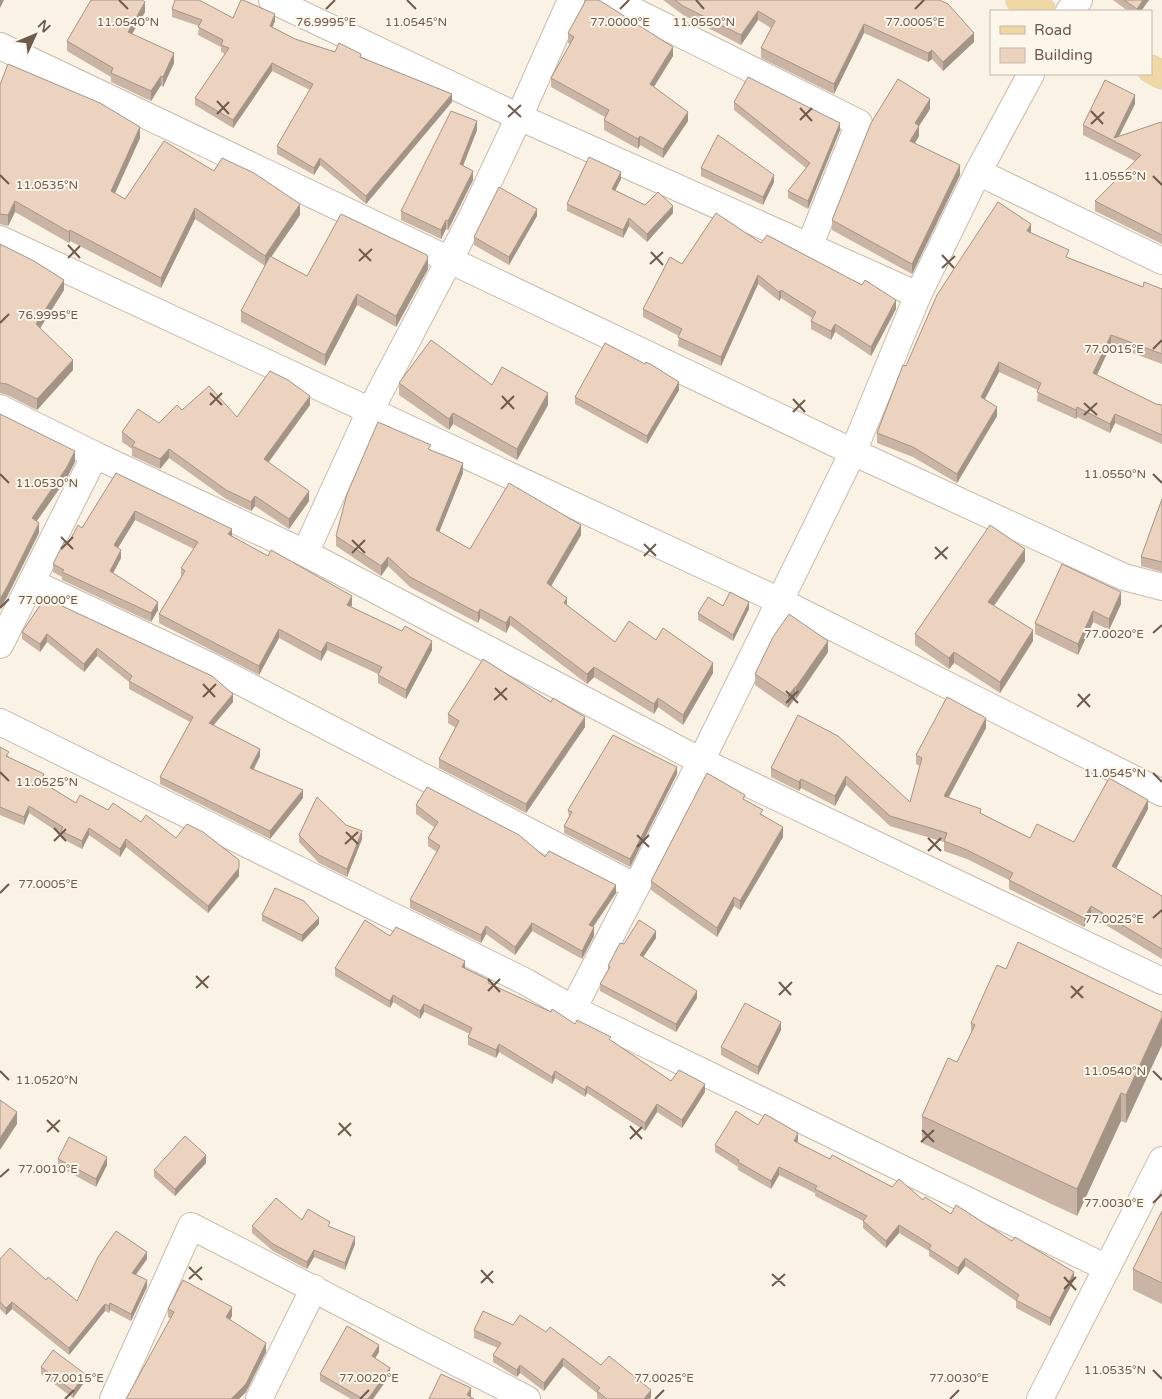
<svg xmlns="http://www.w3.org/2000/svg" width="1162" height="1399" font-family="'Varela Round',sans-serif">
<rect width="100%" height="100%" fill="#f9f2e5"/>
<g fill="none" stroke-linecap="round" stroke-linejoin="round">
<defs>
<g id="minor">
<path d="M272 0 519 117 918 295"/>
<path d="M612 0 859 123 809 247"/>
<path d="M1069 11 1079 0"/>
<path d="M0 46 853 452 1124 577 1162 587"/>
<path d="M1031 74 978 172 918 295 853 452 701 761 1162 981"/>
<path d="M978 172 1162 261"/>
<path d="M0 239 780 601 1162 793"/>
<path d="M0 408 95 455 305 553 701 761 573 1009"/>
<path d="M305 553 371 409 472 217 519 117 571 0"/>
<path d="M33 583 208 665 636 887"/>
<path d="M0 645 95 455"/>
<path d="M0 722 526 982 573 1009 1107 1268"/>
<path d="M113 1399 191 1226 527 1399"/>
<path d="M259 1399 314 1288"/>
<path d="M1040 1399 1162 1160"/>
</g>
<g id="major">
<path d="M1020 0 1042 11"/>
<path d="M1151 69 1162 75"/>
</g>
</defs>
<use href="#minor" stroke="#c9bbac" stroke-width="28"/>
<use href="#major" stroke="#d7d1cd" stroke-width="29"/>
<use href="#minor" stroke="#fff" stroke-width="26"/>
<use href="#major" stroke="#f0d8a5" stroke-width="28"/>
</g>
<g fill="#cab5a5">
<path d="M663 0H939L974 42 943 71 932 59 928 62 864 33 834 94 761 58V48L771 28 758 20 741 45 683 15Z"/>
<path d="M1113 0H1149L1141 11H1128Z"/>
<path d="M172 9 233 18 275 21 272 27 295 39 335 52 361 57 452 102 366 204 320 165 314 175 277 154V146L310 90 272 71 233 128 195 105V98L225 54 221 52V47L198 35 199 26 172 17Z"/>
<path d="M145 12 132 34 174 63 163 87 161 85 151 101 111 82V77L67 51V41Z"/>
<path d="M568 33 673 56 654 87 688 121 663 158 640 145 638 149 604 130V120L605 117 551 87V78L570 44 568 43Z"/>
<path d="M0 85 140 138 115 193 125 199 214 171 300 215 271 257 307 276 428 269 396 327 357 305 325 366 241 322V311L265 266 195 219 161 288 70 241 69 243 15 212 8 226 0 224Z"/>
<path d="M734 102 840 130 808 209 788 198V191L806 168 734 110Z"/>
<path d="M1135 104 1119 136 1162 124V244L1095 211V201L1135 161 1083 135V125Z"/>
<path d="M930 109 919 126V136L915 143 960 175 912 274 832 230V220Z"/>
<path d="M477 130 463 166 473 180 448 230 446 229 441 239 401 220V211Z"/>
<path d="M701 168 774 182 763 205 701 176Z"/>
<path d="M621 179 615 190 645 205 673 213 647 242 629 226 623 238 567 211V204Z"/>
<path d="M537 216 509 265 474 245V237Z"/>
<path d="M1031 233 1069 258 1143 287 1162 289V364L1111 345 1097 375 1156 404 1162 405V444L1115 423 1110 433 1077 417 1076 419 1037 401 1038 390 999 372 985 399 997 416 957 483 913 457 877 443V433L906 366Z"/>
<path d="M761 243 896 309 871 356 835 332 831 340 811 329V321L812 318 781 298 779 301 758 284 721 366 678 346 679 336 643 317V309L682 264Z"/>
<path d="M0 244 64 290 40 328 73 370 37 410 7 395 0 393Z"/>
<path d="M399 383 492 385 548 405 517 460 453 424 449 430 399 395Z"/>
<path d="M679 390 647 444 575 404V397Z"/>
<path d="M310 405 269 462 309 501 289 529 255 506 251 511 226 499 169 458 160 469 132 456V449L122 442V432L159 423 182 410 237 417Z"/>
<path d="M431 450 463 473 439 532 470 549 581 535 551 586 567 605 615 642 656 640 713 673 683 725 658 707 654 714 594 677 587 684 510 625 506 633 480 618 478 623 410 587 388 566 381 576 336 546V536Z"/>
<path d="M116 473 232 537 352 605 350 607 432 650 406 699 378 683V674L327 650 321 661 279 638 259 675 159 623V614L181 577V568L194 549 135 520 118 548 121 558 113 573 158 610 151 622 62 580V577L53 572V564L82 528Z"/>
<path d="M1162 499V572L1141 566V557Z"/>
<path d="M1025 561 994 606 1033 641 1000 693 954 663 949 669 915 645V634Z"/>
<path d="M45 598 233 702 214 725 260 756 254 769 303 798 270 839 160 784V777L190 722 129 689V682L97 656 84 672 47 642 40 652 22 639V632Z"/>
<path d="M1121 604 1109 630 1093 622 1078 655 1035 634V623Z"/>
<path d="M723 606 749 609 733 641 698 620V613Z"/>
<path d="M828 652 796 699 795 698 788 708 755 685V674Z"/>
<path d="M551 702 585 727 526 813 439 768V759L456 728 448 723V714Z"/>
<path d="M798 715 910 802 920 766 916 764V755L986 728 949 797 1030 838 1074 842 1148 809 1116 869 1162 896V959L1091 916 1084 927 1009 889V880L967 859 944 851V842L890 826 846 785 835 806 801 788 799 791 771 777V768Z"/>
<path d="M0 747 9 757 44 782H43L76 803 108 810 141 822 176 838 239 876 208 913 126 847 120 857 89 835 82 849 61 838V834L29 813 24 825 0 815Z"/>
<path d="M677 774 630 867 564 833V826L569 817 568 810Z"/>
<path d="M745 800 763 815 783 837 740 910 734 906 717 937 651 890V881Z"/>
<path d="M416 805 545 857 616 893 593 927 594 936 582 959 532 931 515 955 486 934 481 943 410 908V900L437 852 428 846V838L434 827 416 814Z"/>
<path d="M346 825 362 839 347 877 319 863 299 842V835Z"/>
<path d="M262 915 319 924 302 942 262 921Z"/>
<path d="M390 936 465 968 489 984 611 1041 671 1081 705 1092 682 1128 657 1112 645 1131 587 1093 585 1097 555 1078 552 1084 499 1052 496 1058 468 1045V1037L470 1034 424 1012 420 1019 393 1002 390 1008 335 976V968Z"/>
<path d="M656 938 643 957 697 998 676 1032 600 991V984L608 970V966L624 944Z"/>
<path d="M1006 969 1162 1012 1126 1123 1121 1121 1077 1216 922 1143V1116L957 1062 971 1033V1023Z"/>
<path d="M781 1030 758 1075 721 1055V1047Z"/>
<path d="M758 1125 798 1141 797 1142 830 1159 923 1200 951 1214 1012 1241 1074 1280 1050 1326 1016 1308V1301L965 1266 958 1275 929 1256V1251L899 1233 886 1248 863 1228V1221L815 1196V1193L779 1175 771 1189 738 1170V1167L715 1152V1145Z"/>
<path d="M58 1159 107 1165 96 1187 58 1166Z"/>
<path d="M206 1163 175 1196 154 1177V1170Z"/>
<path d="M1162 1211V1304L1133 1290V1269Z"/>
<path d="M302 1220 330 1227 355 1244 345 1270 314 1257 307 1269 273 1251 252 1233V1226Z"/>
<path d="M0 1259 46 1280 77 1301 147 1259 136 1275 147 1287 131 1321 110 1310 109 1313 105 1311 69 1355 12 1309 6 1315 0 1309Z"/>
<path d="M168 1309 232 1316 230 1320 266 1352 246 1392 239 1399H126L171 1319 168 1317Z"/>
<path d="M513 1325 546 1332 601 1365 651 1397 650 1399H598L597 1398V1393L563 1366 544 1391 520 1373 517 1377 513 1375 493 1362V1355L498 1348 474 1338V1330Z"/>
<path d="M379 1352 375 1358 390 1375 373 1399H351L320 1381V1374Z"/>
<path d="M41 1367 85 1381 73 1398 41 1374Z"/>
</g>
<g fill="#a49486">
<path d="M0 0H4L0 8Z"/>
<path d="M1143 0H1149L1141 11H1137V9Z"/>
<path d="M145 2V12L128 41V32Z"/>
<path d="M758 11V20L741 45V35Z"/>
<path d="M275 14V21L270 33V26Z"/>
<path d="M864 24V33L834 94V84Z"/>
<path d="M974 33V42L943 71V62Z"/>
<path d="M673 47V56L650 93V84Z"/>
<path d="M932 50V59L928 62V53Z"/>
<path d="M174 53V63L163 87V77Z"/>
<path d="M272 63V71L233 128V120Z"/>
<path d="M161 76V85L151 101V91Z"/>
<path d="M452 94V102L366 204V196Z"/>
<path d="M1135 95V104L1116 142 1114 138Z"/>
<path d="M930 99V109L919 126V136L910 151V141L915 123Z"/>
<path d="M688 112V121L663 158V149Z"/>
<path d="M477 121V130L460 173V164Z"/>
<path d="M840 123V130L808 209V201Z"/>
<path d="M140 127V138L111 202V191Z"/>
<path d="M640 136V145L638 149V139Z"/>
<path d="M320 158V165L314 175V168Z"/>
<path d="M960 165V175L912 274V264Z"/>
<path d="M473 171V180L448 230V221Z"/>
<path d="M621 172V179L612 197V189Z"/>
<path d="M774 175V182L763 205V197Z"/>
<path d="M15 201V212L8 226V215Z"/>
<path d="M300 204V215L265 266V256Z"/>
<path d="M673 206V213L647 242V234Z"/>
<path d="M195 208V219L161 288V278Z"/>
<path d="M537 209V216L509 265V257Z"/>
<path d="M629 218V226L623 238V230Z"/>
<path d="M446 220V229L441 239V230Z"/>
<path d="M1031 224V234L1027 231Z"/>
<path d="M70 230V241L69 243V232Z"/>
<path d="M428 258V269L396 327V316Z"/>
<path d="M758 275V284L721 366V357Z"/>
<path d="M64 280V290L36 335V324Z"/>
<path d="M781 290V298L779 301V292Z"/>
<path d="M357 294V305L325 366V355Z"/>
<path d="M896 300V309L871 356V347Z"/>
<path d="M835 324V332L831 340V331Z"/>
<path d="M1111 335V345L1093 383V373Z"/>
<path d="M73 360V370L37 410V399Z"/>
<path d="M999 362V372L981 406V397Z"/>
<path d="M679 382V390L647 444V436Z"/>
<path d="M548 393V405L517 460V449Z"/>
<path d="M310 396V405L264 468V459Z"/>
<path d="M997 407V416L957 483V474Z"/>
<path d="M1077 407V417L1076 419V410Z"/>
<path d="M453 413V424L449 430V419Z"/>
<path d="M1115 414V423L1110 433V424Z"/>
<path d="M169 449V458L160 469V459Z"/>
<path d="M75 451V462L67 478 32 528V518Z"/>
<path d="M463 463V473L436 540V530Z"/>
<path d="M309 491V501L289 529V519Z"/>
<path d="M255 496V506L251 511V502Z"/>
<path d="M135 511V520L114 554V545Z"/>
<path d="M39 523V533L7 597 0 609V599Z"/>
<path d="M581 525V535L547 593V583Z"/>
<path d="M232 529V538L228 534Z"/>
<path d="M1025 549V561L988 614V602Z"/>
<path d="M121 550V558L110 579V571Z"/>
<path d="M388 557V566L381 576V566Z"/>
<path d="M1121 592V604L1109 630V619Z"/>
<path d="M352 596V605L347 614V605Z"/>
<path d="M567 598V608L564 603Z"/>
<path d="M158 602V610L151 622V613Z"/>
<path d="M749 602V609L733 641V635Z"/>
<path d="M480 609V618L478 623V613Z"/>
<path d="M1093 611V622L1078 655V644Z"/>
<path d="M510 616V625L506 633V623Z"/>
<path d="M279 629V638L259 675V666Z"/>
<path d="M1033 630V641L1000 693V682Z"/>
<path d="M47 634V642L40 652V644Z"/>
<path d="M432 641V650L406 699V690Z"/>
<path d="M828 641V652L796 699V687Z"/>
<path d="M327 642V650L321 661V652Z"/>
<path d="M97 648V656L84 672V664Z"/>
<path d="M954 652V663L949 669V658Z"/>
<path d="M713 663V673L683 725V715Z"/>
<path d="M594 667V677L587 684V674Z"/>
<path d="M795 687V698L788 708V696Z"/>
<path d="M233 694V702L209 730V723Z"/>
<path d="M658 698V707L654 714V704Z"/>
<path d="M585 717V727L526 813V804Z"/>
<path d="M986 718V728L944 805V796Z"/>
<path d="M260 749V756L250 776V768Z"/>
<path d="M677 767V774L630 867V859Z"/>
<path d="M44 774V782L40 788V781Z"/>
<path d="M846 776V785L835 806V796Z"/>
<path d="M801 779V788L799 791V782Z"/>
<path d="M303 790V798L270 839V831Z"/>
<path d="M1148 800V809L1112 876V866Z"/>
<path d="M29 806V813L24 825V817Z"/>
<path d="M783 827V837L740 910V901Z"/>
<path d="M89 828V835L82 849V841Z"/>
<path d="M362 831V839L347 877V869Z"/>
<path d="M126 839V847L120 857V849Z"/>
<path d="M239 868V876L208 913V906Z"/>
<path d="M616 885V893L589 933V925Z"/>
<path d="M734 897V906L717 937V928Z"/>
<path d="M1091 906V916L1084 927V918Z"/>
<path d="M319 918V924L302 942V935Z"/>
<path d="M532 923V931L515 955V947Z"/>
<path d="M486 926V934L481 943V935Z"/>
<path d="M594 927V936L582 959V951Z"/>
<path d="M656 931V938L640 962V955Z"/>
<path d="M465 961V969L462 967Z"/>
<path d="M697 991V998L676 1032V1024Z"/>
<path d="M393 995V1002L390 1008V1001Z"/>
<path d="M424 1004V1012L420 1019V1011Z"/>
<path d="M1162 1017V1045L1126 1123V1095Z"/>
<path d="M781 1022V1030L758 1075V1067Z"/>
<path d="M499 1044V1052L496 1058V1050Z"/>
<path d="M555 1071V1078L552 1084V1077Z"/>
<path d="M705 1084V1092L682 1128V1120Z"/>
<path d="M587 1086V1093L585 1097V1090Z"/>
<path d="M1121 1093V1121L1077 1216V1189Z"/>
<path d="M657 1104V1112L645 1131V1123Z"/>
<path d="M17 1112V1124L0 1150V1138Z"/>
<path d="M798 1133V1141L794 1148V1141Z"/>
<path d="M206 1155V1163L175 1196V1189Z"/>
<path d="M107 1157V1165L96 1187V1179Z"/>
<path d="M779 1167V1175L771 1189V1181Z"/>
<path d="M899 1225V1233L886 1248V1241Z"/>
<path d="M355 1237V1244L345 1270V1263Z"/>
<path d="M314 1250V1257L307 1269V1262Z"/>
<path d="M147 1252V1259L132 1280V1273Z"/>
<path d="M965 1258V1266L958 1275V1268Z"/>
<path d="M1074 1272V1280L1050 1326V1318Z"/>
<path d="M147 1280V1287L131 1321V1314Z"/>
<path d="M12 1302V1309L6 1315V1308Z"/>
<path d="M110 1303V1310L109 1313V1306Z"/>
<path d="M105 1304V1311L69 1355V1348Z"/>
<path d="M232 1307V1316L226 1326V1317Z"/>
<path d="M266 1343V1352L246 1392 239 1399H231Z"/>
<path d="M379 1345V1352L372 1363V1356Z"/>
<path d="M563 1358V1366L544 1391V1383Z"/>
<path d="M520 1365V1373L517 1377V1370Z"/>
<path d="M390 1368V1375L373 1399H368Z"/>
<path d="M85 1374V1381L73 1398V1391Z"/>
<path d="M471 1388V1397L467 1395Z"/>
<path d="M651 1390V1397L650 1399H644Z"/>
</g>
<g fill="#ebd3c0" stroke="#a49486">
<path d="M91 0H142L145 2 128 32 174 53 163 77 161 76 151 91 111 73 113 68 67 41Z"/>
<path d="M175 0H199L233 18 241 0H243L275 14 270 26 295 39 335 52 339 43 361 54 360 57 452 94 366 196 320 158 314 168 277 146 313 84 272 63 233 120 195 98 229 48 221 45 223 40 198 27 202 20 172 9Z"/>
<path d="M586 0H599L673 47 650 84 688 112 663 149 640 136 638 139 604 120 609 110 551 78 574 37 568 33Z"/>
<path d="M675 0H939L948 4 974 33 943 62 932 50 928 53 864 24 834 84 761 48 775 21 758 11 741 35 683 6Z"/>
<path d="M1124 0H1143L1137 9Z"/>
<path d="M8 64 100 103 140 127 111 191 125 199 164 141 214 171 222 158 254 173 300 204 265 256 195 208 161 278 70 230 69 232 15 201 8 215 0 214V85Z"/>
<path d="M748 77 840 123 808 201 788 191 810 163 734 102Z"/>
<path d="M898 79 930 99 915 123 919 126 910 141 960 165 912 264 832 220 871 123Z"/>
<path d="M1105 80 1135 95 1114 138 1161 122 1162 124V235L1095 201 1141 155 1083 125Z"/>
<path d="M451 111 477 121 460 164 473 171 448 221 446 220 441 230 401 211Z"/>
<path d="M718 135 774 175 763 197 701 168Z"/>
<path d="M589 157 621 172 612 189 645 205 658 192 673 206 647 234 629 218 623 230 567 204Z"/>
<path d="M499 187 537 209 509 257 474 237Z"/>
<path d="M998 202 1031 224 1027 231 1069 250 1066 257 1143 287 1144 282 1162 289V354L1111 335 1093 373 1156 404 1162 405V435L1115 414 1110 424 1077 407 1076 410 1037 392 1041 383 999 362 981 397 997 407 957 474 913 447 877 433 903 365 906 366 937 295Z"/>
<path d="M716 213 761 243 767 235 862 285 865 280 896 300 871 347 835 324 831 331 811 321 816 312 781 290 779 292 758 275 721 357 678 337 682 329 643 309 670 257 682 264Z"/>
<path d="M341 214 427 255 428 258 396 316 357 294 325 355 241 311 270 256 307 276Z"/>
<path d="M0 244 34 261 64 280 36 324 73 360 37 399 7 384 0 383Z"/>
<path d="M431 340 492 385 502 367 548 393 517 449 453 413 449 419 399 383Z"/>
<path d="M605 343 645 364 646 362 652 365 679 382 647 436 575 397Z"/>
<path d="M270 371 288 380 310 396 264 459 309 491 289 519 255 496 251 502 226 490 169 449 160 459 132 446 135 442 122 432 138 409 159 423 177 405 182 410 209 386 237 417Z"/>
<path d="M0 414 75 451 67 467 32 518 39 523 7 587 0 599Z"/>
<path d="M378 422 431 445 428 449 463 463 436 530 470 549 509 483 581 525 547 583 567 598 564 603 615 642 629 621 656 640 663 628 713 663 683 715 658 698 654 704 594 667 587 674 510 616 506 623 480 609 478 613 410 577 388 557 381 566 336 536 347 494Z"/>
<path d="M116 473 232 529 228 534 268 556 271 550 310 572 352 596 347 605 402 631 405 626 432 641 406 690 378 675 382 667 327 642 321 652 279 629 259 666 159 614 185 571 181 568 198 542 135 511 114 545 121 550 110 571 158 602 151 613 62 572 64 570 53 564 64 542 68 544 78 525 82 528Z"/>
<path d="M1162 499V562L1141 557Z"/>
<path d="M990 525 1025 549 988 602 1033 630 1000 682 954 652 949 658 915 634Z"/>
<path d="M1062 564 1121 592 1109 619 1093 611 1078 644 1035 623Z"/>
<path d="M730 592 749 602 733 635 698 613 708 597 723 606Z"/>
<path d="M45 598 212 676 233 694 209 723 260 749 250 768 303 790 270 831 160 777 193 717 129 681 132 676 97 648 84 664 47 634 40 644 22 632Z"/>
<path d="M789 614 828 641 796 687H795L788 696 755 674 773 637Z"/>
<path d="M483 659 551 702 553 698 585 717 526 804 439 759 459 721 448 714Z"/>
<path d="M947 697 986 718 944 796 981 809 980 813 1030 838 1037 824 1074 842 1109 778 1148 800 1112 866 1162 896V949L1091 906 1084 918 1009 880 1013 873 967 850 944 841 947 833 890 816 846 776 835 796 801 779 799 782 771 768 798 715 838 736 910 802 922 758 916 755Z"/>
<path d="M613 735 677 767 630 859 564 826 572 812 568 810Z"/>
<path d="M0 747 9 752 6 756 44 774 40 781 76 803 80 795 108 810 113 803 141 822 146 815 176 838 187 824 203 832 239 860V868L208 906 126 839 120 849 89 828 82 841 61 831 63 827 29 806 24 817 0 807Z"/>
<path d="M707 773 745 795 743 799 763 810 760 814 783 827 740 901 734 897 717 928 651 881Z"/>
<path d="M427 787 519 835 545 857 549 851 616 885 589 925 594 927 582 951 532 923 515 947 486 926 481 935 410 900 440 846 428 838 438 822 416 805Z"/>
<path d="M317 797 346 825 362 831 347 869 319 855 299 835Z"/>
<path d="M275 888 304 901 319 918 302 935 262 915Z"/>
<path d="M365 920 390 936 396 927 465 961 462 967 489 980 488 983 551 1012 552 1009 575 1024 577 1020 611 1037 609 1039 671 1081 679 1070 705 1084 682 1120 657 1104 645 1123 587 1086 585 1090 555 1071 552 1077 499 1044 496 1050 468 1037 472 1028 424 1004 420 1011 393 995 390 1001 335 968Z"/>
<path d="M639 920 656 931 640 955 697 991 676 1024 600 984 610 967 608 966 620 943 624 944Z"/>
<path d="M1018 942 1162 1012V1017L1126 1095 1121 1093 1077 1189 922 1116 948 1058 957 1062 975 1025 971 1023 997 965 1006 969Z"/>
<path d="M745 1003 781 1022 758 1067 721 1047Z"/>
<path d="M0 1100 17 1112 0 1138Z"/>
<path d="M736 1111 758 1125 765 1114 798 1133 794 1141 830 1159 832 1155 892 1187 899 1179 923 1200 925 1197 951 1214 956 1205 1012 1241 1015 1237 1074 1272 1050 1318 1016 1300 1019 1295 965 1258 958 1268 929 1249 931 1245 899 1225 886 1241 863 1221 867 1216 815 1189 817 1186 779 1167 771 1181 738 1162 739 1160 715 1145Z"/>
<path d="M185 1136 206 1155 175 1189 154 1170Z"/>
<path d="M69 1137 107 1157 96 1179 58 1159Z"/>
<path d="M276 1198 302 1220 308 1209 330 1222 328 1226 355 1237 345 1263 314 1250 307 1262 273 1244 252 1226Z"/>
<path d="M1162 1211V1283L1133 1269Z"/>
<path d="M116 1231 147 1252 132 1273 147 1280 131 1314 110 1303 109 1306 105 1304 69 1348 12 1302 6 1308 0 1302V1259L10 1248 46 1280 48 1277 77 1301 98 1257Z"/>
<path d="M183 1280 232 1307 226 1317 266 1343 246 1384 231 1399H126L174 1312 168 1309Z"/>
<path d="M483 1311 513 1325 520 1315 546 1332 550 1327 601 1365 609 1356 651 1390 644 1399H607L597 1391 600 1388 563 1358 544 1383 520 1365 517 1370 493 1355 501 1343 474 1330Z"/>
<path d="M347 1326 379 1345 372 1356 390 1368 368 1399H363L320 1374Z"/>
<path d="M53 1350 85 1374 73 1391 41 1367Z"/>
<path d="M441 1374 471 1388 467 1395 474 1399H429Z"/>
</g>
<path fill="none" stroke="#6f5b4d" stroke-width="2" d="M119 0 128 9M407 0 416 9M696 0 704 9M326 9 335 0M620 9 629 0M915 9 924 0M217 101 229 114M508 105 521 117M800 108 812 121M1091 111 1103 124M217 114 229 102M508 117 521 105M800 120 812 108M1091 124 1104 112M0 175 9 184M1153 176 1162 185M68 245 80 258M359 249 371 261M651 252 663 265M942 255 954 268M68 258 80 246M359 261 372 249M650 264 663 252M942 268 955 256M0 323 9 314M1153 349 1162 340M210 393 222 405M502 396 514 409M793 399 805 412M1084 403 1097 415M210 405 222 393M501 409 514 396M793 412 805 400M1084 415 1097 403M0 474 9 483M1153 474 1162 483M61 537 73 549M352 540 365 553M644 544 656 556M935 547 947 559M61 549 73 537M352 553 365 540M644 556 656 544M935 559 948 547M0 608 9 599M1153 633 1162 625M203 684 215 697M495 688 507 700M786 691 798 703M1078 694 1090 707M203 697 216 684M494 700 507 688M786 703 798 691M1077 707 1090 694M0 772 9 781M1153 773 1162 782M54 828 66 841M346 832 358 844M637 835 649 847M928 838 941 851M54 841 66 829M345 844 358 832M637 847 649 835M928 851 941 838M0 893 9 884M1153 918 1162 910M196 976 208 988M488 979 500 992M779 982 791 995M1071 986 1083 998M196 988 209 976M488 991 500 979M779 995 792 982M1071 998 1083 986M0 1071 9 1080M1153 1071 1162 1080M47 1120 59 1132M339 1123 351 1136M630 1126 642 1139M922 1130 934 1142M47 1132 60 1120M338 1135 351 1123M630 1139 642 1127M921 1142 934 1130M0 1177 9 1169M1153 1203 1162 1194M189 1267 202 1280M481 1270 493 1283M772 1274 785 1286M1064 1277 1076 1290M189 1279 202 1267M481 1283 493 1271M772 1286 785 1274M1064 1289 1076 1277M1153 1370 1162 1379M65 1399 74 1390M360 1399 369 1390M655 1399 664 1390M950 1399 959 1390"/>
<g font-size="12" text-anchor="middle" fill="#6f5b4d" stroke="#fdf6ea" stroke-width="4" stroke-linejoin="round" paint-order="stroke">
<text x="326" y="26">76.9995°E</text>
<text x="620" y="26">77.0000°E</text>
<text x="915" y="26">77.0005°E</text>
<text x="128" y="26">11.0540°N</text>
<text x="416" y="26">11.0545°N</text>
<text x="704" y="26">11.0550°N</text>
<text x="1115" y="180">11.0555°N</text>
<text x="47" y="189">11.0535°N</text>
<text x="48" y="319">76.9995°E</text>
<text x="1114" y="353">77.0015°E</text>
<text x="1115" y="478">11.0550°N</text>
<text x="47" y="487">11.0530°N</text>
<text x="48" y="604">77.0000°E</text>
<text x="1114" y="638">77.0020°E</text>
<text x="1115" y="777">11.0545°N</text>
<text x="47" y="786">11.0525°N</text>
<text x="48" y="888">77.0005°E</text>
<text x="1114" y="923">77.0025°E</text>
<text x="1115" y="1075">11.0540°N</text>
<text x="47" y="1084">11.0520°N</text>
<text x="48" y="1173">77.0010°E</text>
<text x="1114" y="1207">77.0030°E</text>
<text x="1115" y="1374">11.0535°N</text>
<text x="74" y="1382">77.0015°E</text>
<text x="369" y="1382">77.0020°E</text>
<text x="664" y="1382">77.0025°E</text>
<text x="959" y="1382">77.0030°E</text>
</g>
<rect x="990" y="10" width="162" height="65" fill="#fdf6ea" stroke="#c4b8ab"/>
<rect x="1000" y="26" width="25" height="8" fill="#f0d8a5" stroke="#c4b8ab"/>
<text x="1034" y="35" font-size="15" fill="#6f5b4d">Road</text>
<rect x="1000" y="48" width="25" height="15" fill="#ebd3c0" stroke="#c4b8ab"/>
<text x="1034" y="60" font-size="15" fill="#6f5b4d">Building</text>
<g transform="translate(35 35) rotate(46)" stroke="#fdf6ea" stroke-width="4" paint-order="stroke">
<path d="M0-4L9 19L0 12L-9 19Z" fill="#6f5b4d"/>
<text y="-8" font-size="14" font-weight="bold" text-anchor="middle" fill="#6f5b4d">N</text>
</g>
</svg>
